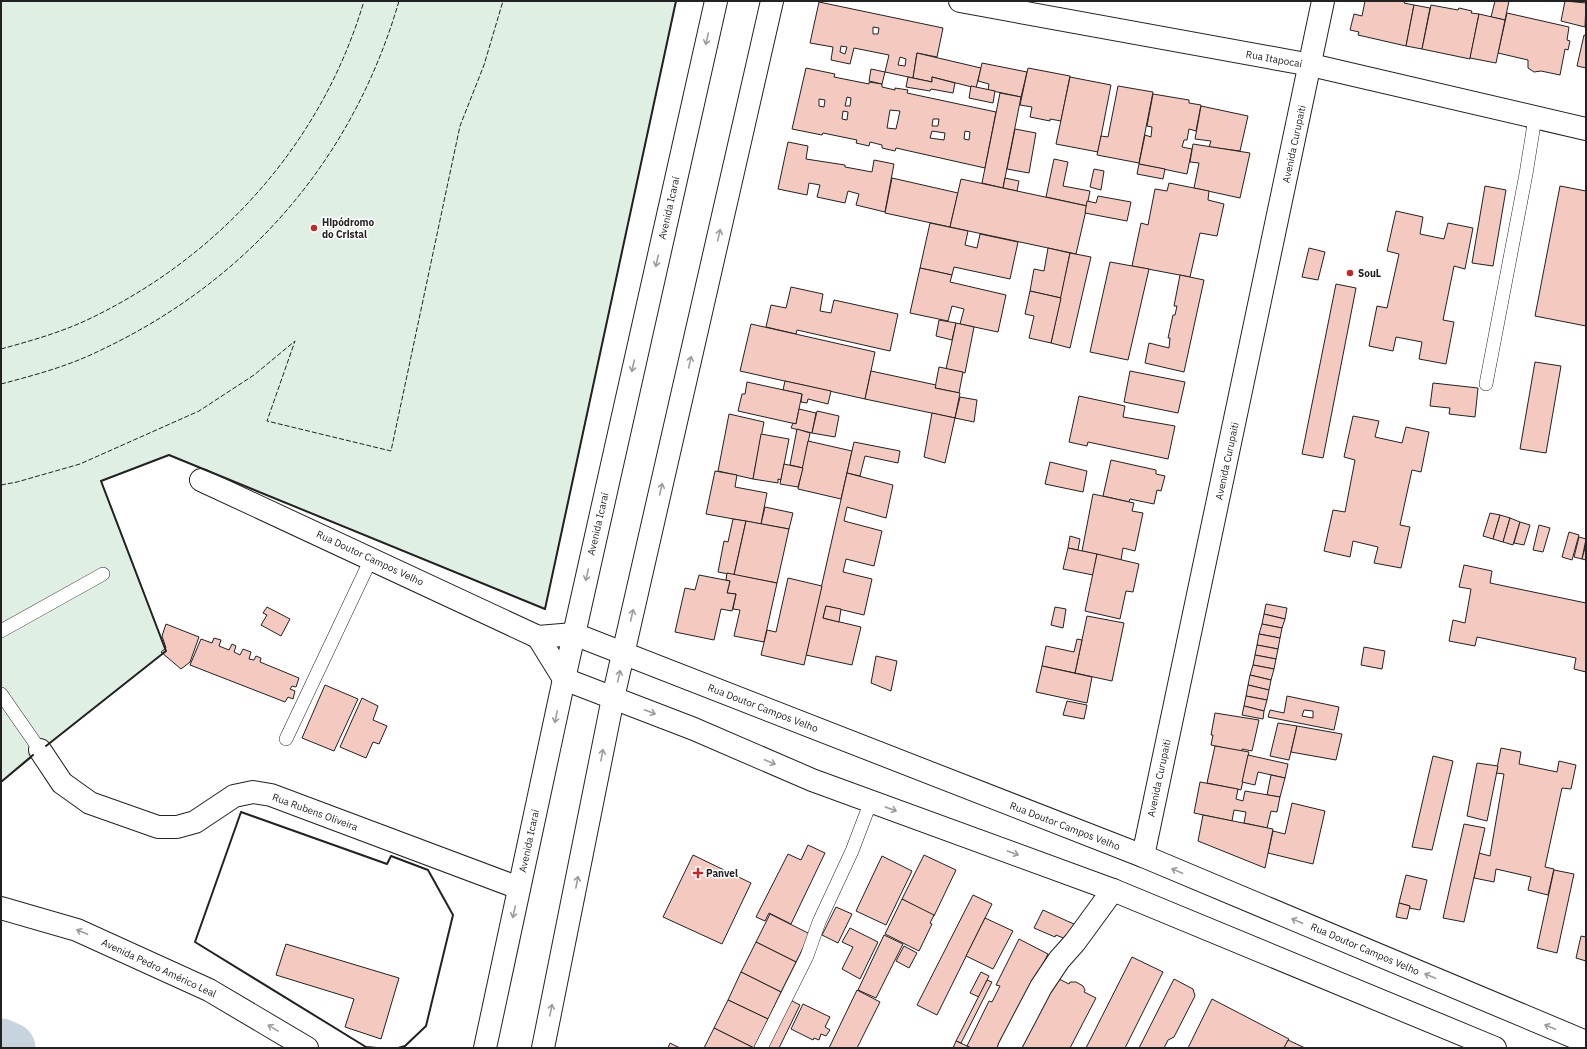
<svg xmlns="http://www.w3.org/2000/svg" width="1587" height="1049" font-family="'IBM Plex Sans',sans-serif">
<rect width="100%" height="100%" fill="#fff"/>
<path fill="#e0efe3" stroke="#6f6f6f" d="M1 1H676L545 609 169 455 101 481 166 651 1 782Z"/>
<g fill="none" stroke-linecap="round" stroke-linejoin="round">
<path stroke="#c7d3dd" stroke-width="51" d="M1 1044 10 1048"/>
</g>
<g fill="#f3c9c0" stroke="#222" fill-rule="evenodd">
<path d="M1365 1H1405L1404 3 1414 5 1406 46 1358 35 1359 32 1350 30 1354 14 1362 16Z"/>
<path d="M1495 1H1509L1505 20 1491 17Z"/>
<path d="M1565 1 1586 3 1585 27 1561 21Z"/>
<path d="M819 2 943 28 937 57 917 53 913 78 885 72 889 55 854 48 850 64 831 60 833 47 810 43ZM873 27 879 28 878 34H873ZM841 46 847 47 845 54 840 52ZM900 57 906 59 905 66 898 65Z"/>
<path d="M1414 5 1430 8 1422 49 1406 46Z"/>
<path d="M1431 5 1458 10 1459 8 1472 11 1471 13 1479 14 1470 59 1422 49Z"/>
<path d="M1507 13 1569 27 1567 40 1570 41 1568 50 1565 49 1560 75 1541 71 1534 72 1528 68V60L1498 53Z"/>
<path d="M1479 14 1505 20 1496 63 1470 58Z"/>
<path d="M1584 35 1586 36V68L1577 66Z"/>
<path d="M917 53 981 68 976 88 932 77V82L913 78Z"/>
<path d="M982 63 1027 72 1021 97 988 90 989 84 978 81Z"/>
<path d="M806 68 835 74 834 77 869 84V82L882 84V87L895 90V88L908 90 907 93 996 112 985 168 896 148 895 151 882 148V145L870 142 869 146 856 143 857 140 823 133 822 135 792 129ZM847 97 851 98 850 106H845ZM819 99 825 100 824 107 819 106ZM890 110 900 111 896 129 887 128ZM843 111 848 112 847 120 842 119ZM933 119H939L938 126H932ZM932 131 945 133 944 140 930 138ZM965 131 970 132 969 140 964 139Z"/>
<path d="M1028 68 1070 76 1061 121 1050 119V121L1030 117 1032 107 1020 105Z"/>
<path d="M871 69 885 72 882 84 869 81Z"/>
<path d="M908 77 932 82V77L955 83 953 93 931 89 930 91 906 87Z"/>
<path d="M1070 77 1111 85 1098 152 1056 144Z"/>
<path d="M971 86 995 91 993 103 969 98Z"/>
<path d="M1118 86 1153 92 1139 163 1097 155 1101 136 1108 137Z"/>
<path d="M1000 93 1021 97 1003 188 982 183Z"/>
<path d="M1153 94 1189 100V103L1201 105 1196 131 1189 129 1187 140H1184L1182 147 1192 149 1187 174 1139 164 1145 135 1151 137 1152 127 1147 126Z"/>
<path d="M1201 106 1248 116 1240 151 1209 147 1211 141 1195 139Z"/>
<path d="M1015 129 1036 133 1029 173 1007 169Z"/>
<path d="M788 142 808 146 806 159 845 165V167L872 172 874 160 894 164 885 212 856 205 859 194 848 191 845 203 817 197 820 185 809 183 807 195 778 189Z"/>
<path d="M1193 144 1250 153 1240 198 1194 188 1199 163 1190 162Z"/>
<path d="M1054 159 1068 162 1063 186 1090 191 1087 206 1046 197Z"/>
<path d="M1139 164 1165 169 1163 179 1137 174Z"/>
<path d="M1094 169 1104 171 1101 190 1090 187Z"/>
<path d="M892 178 958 193 950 227 885 213Z"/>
<path d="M1005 178 1019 181 1017 191 1003 188Z"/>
<path d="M961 179 1087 206 1076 254 950 227Z"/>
<path d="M1169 183 1209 191 1208 200 1224 204 1217 236 1200 233 1190 277 1132 266 1141 223 1148 225 1155 189 1167 191Z"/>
<path d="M1485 186 1506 190 1493 266 1472 263Z"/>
<path d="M1560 186 1586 191V326L1535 316Z"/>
<path d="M1098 196 1131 202 1127 221 1085 213 1087 201 1096 203Z"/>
<path d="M1396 211 1423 217 1420 234 1444 239 1448 223 1473 228 1465 269 1454 266 1443 320 1454 322 1446 364 1419 359 1422 342 1396 337 1393 351 1369 346 1377 306 1387 308 1399 254 1387 251Z"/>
<path d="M930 223 968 231 965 245 977 248 980 234 1018 242 1010 279 954 267 952 275 920 268Z"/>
<path d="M1048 248 1070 253 1061 298 1030 291 1034 269 1044 271Z"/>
<path d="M1309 248 1325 252 1318 280 1302 277Z"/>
<path d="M1070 253 1091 257 1070 348 1051 343Z"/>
<path d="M1110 262 1149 269 1128 360 1090 352Z"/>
<path d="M920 268 952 275 950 282 1006 295 998 332 960 324 964 309 952 306 948 321 910 313Z"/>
<path d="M1180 275 1204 280 1184 372 1145 363 1149 343 1169 348 1170 338H1168L1173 315H1175L1177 306H1174Z"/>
<path d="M1336 284 1356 288 1323 458 1302 454Z"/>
<path d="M791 287 823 294 820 311 831 313 834 300 898 314 890 351 797 330 796 334 766 327 771 305 786 308Z"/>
<path d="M1030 291 1061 298 1051 343 1029 338 1034 316 1025 314Z"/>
<path d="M939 320 956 323 952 340 936 336Z"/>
<path d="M956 323 974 327 965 373 946 369Z"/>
<path d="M751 324 875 352 865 399 740 371Z"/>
<path d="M1535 362 1561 366 1546 453 1520 449Z"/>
<path d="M939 367 963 372 959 393 935 388Z"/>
<path d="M871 371 936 385 935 388 960 393 955 418 865 399Z"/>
<path d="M1130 371 1185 382 1178 413 1124 402Z"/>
<path d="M785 381 831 391 828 404 808 399 807 403 801 402 802 394 783 390Z"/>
<path d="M747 382 802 394 796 424 738 411 742 394H745Z"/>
<path d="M1433 383 1478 388 1475 417 1449 414 1450 408 1430 406Z"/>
<path d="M1079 396 1125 406 1123 417 1175 426 1168 459 1088 442 1087 446 1069 442Z"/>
<path d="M960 397 977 400 974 422 955 418Z"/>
<path d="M799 409 816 413 812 433 791 428 793 423 796 424Z"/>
<path d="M817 411 839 416 835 437 812 433Z"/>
<path d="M932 413 955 418 945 463 924 457Z"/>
<path d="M729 414 764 422 753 479 718 471Z"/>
<path d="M1353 416 1379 421 1375 437 1402 443 1406 427 1429 432 1421 472 1412 470 1400 525 1410 527 1401 568 1374 563 1378 547 1353 541 1350 557 1324 551 1333 510 1345 512 1355 460 1344 457Z"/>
<path d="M797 429 810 433 803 468 790 465Z"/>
<path d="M761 434 789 439 781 480 778 479V483L753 479Z"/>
<path d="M808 441 852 451 841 499 798 489Z"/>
<path d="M854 442 900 451 898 463 865 456 860 476 847 473Z"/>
<path d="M1111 460 1156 470V474L1165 476 1161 491 1157 490 1154 504 1130 499 1129 502 1103 496Z"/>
<path d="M1050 462 1087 471 1083 492 1045 484Z"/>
<path d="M784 464 803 468 798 487 780 484Z"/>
<path d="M715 471 737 475 735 487 767 493 761 524 706 514Z"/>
<path d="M847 473 893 485 886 518 847 507 844 521 882 531 874 566 846 559 843 572 872 579 864 615 826 606 823 618 861 627 852 665 806 655Z"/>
<path d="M1093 494 1134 503 1132 511 1143 513 1135 551 1123 548 1121 560 1082 551Z"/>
<path d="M765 507 793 513 789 529 761 524Z"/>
<path d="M1490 513 1500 515 1493 539 1483 536Z"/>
<path d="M1500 515 1510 518 1503 542 1493 539Z"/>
<path d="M1510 518 1520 522 1513 545 1503 542Z"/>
<path d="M733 519 746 521 734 575 718 572 724 541 728 542Z"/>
<path d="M746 521 789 529 777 583 734 575Z"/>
<path d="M1520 522 1530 525 1524 545 1514 543Z"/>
<path d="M1539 525 1550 528 1543 552 1533 550Z"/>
<path d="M1569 532 1579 535 1572 560 1562 557Z"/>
<path d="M1070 536 1080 539 1078 550 1068 548Z"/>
<path d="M1579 537 1586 539 1582 559 1574 557Z"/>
<path d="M1586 544V560L1582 559Z"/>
<path d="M1068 548 1097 554 1093 575 1063 569Z"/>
<path d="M1097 554 1139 564 1133 592 1126 591 1120 619 1085 611Z"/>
<path d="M1464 565 1492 571 1490 583 1586 603V672L1574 669 1576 658 1477 637 1475 646 1449 641 1453 620 1465 623 1471 589 1459 587Z"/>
<path d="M727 573 777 583 764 642 734 636 740 610 733 609 736 594 727 593 730 581 726 580Z"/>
<path d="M699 575 730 581 727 593 736 594 732 611 721 609 714 640 675 632 685 588 695 590Z"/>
<path d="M788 578 822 586 804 665 761 655 767 630 776 632Z"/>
<path d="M1266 604 1287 608 1285 619 1264 614Z"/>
<path d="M826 606 841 609 839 622 823 618Z"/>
<path d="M267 607 290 619 281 636 261 625 267 615 263 613Z"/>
<path d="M1055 607 1066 609 1063 628 1051 625Z"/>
<path d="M1264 614 1285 619 1282 628 1262 624Z"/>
<path d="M1087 616 1124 623 1112 681 1075 673Z"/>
<path d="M166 624 199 637 190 662 181 669 161 652 166 648 162 636Z"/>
<path d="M1262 624 1282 628 1280 638 1259 634Z"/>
<path d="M1259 634 1280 638 1278 649 1257 645Z"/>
<path d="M214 638 221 640 219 646 229 650 232 644 236 646 234 652 240 655 243 649 251 652 249 659 254 660 256 656 261 658 260 662 299 678 296 687 292 686 290 689 295 691 293 699 288 697 285 702 190 665 201 639 212 643Z"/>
<path d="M1077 639 1082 640 1075 673 1042 666 1046 646 1074 652Z"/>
<path d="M1257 645 1278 649 1276 659 1255 655Z"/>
<path d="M1364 647 1385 651 1382 669 1361 665Z"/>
<path d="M1255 655 1276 659 1274 669 1253 665Z"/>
<path d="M876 656 897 661 891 691 871 683Z"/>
<path d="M1253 665 1274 669 1271 680 1250 675Z"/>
<path d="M1042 666 1092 677 1087 703 1036 692Z"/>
<path d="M1250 675 1271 680 1269 690 1248 685Z"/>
<path d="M325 685 358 699 334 751 302 738Z"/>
<path d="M1248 685 1269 690 1267 700 1246 696Z"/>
<path d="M1246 696 1267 700 1264 711 1244 706Z"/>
<path d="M1287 696 1339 707 1334 730 1268 717 1270 710 1284 713ZM1304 710 1313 711V718L1302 716Z"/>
<path d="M362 698 378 706 373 720 387 726 379 744 373 742 366 758 340 747Z"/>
<path d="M1067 701 1087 705 1084 719 1063 715Z"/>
<path d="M1244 706 1264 711 1263 719 1242 715Z"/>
<path d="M1215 713 1259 720 1252 751 1242 749V752L1211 745 1213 735H1211Z"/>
<path d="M1278 723 1297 726 1289 760 1270 756Z"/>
<path d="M1297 726 1342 734 1336 760 1291 752Z"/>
<path d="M1215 746 1249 752 1241 790 1207 783Z"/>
<path d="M1501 748 1521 752 1519 764 1557 772 1559 761 1576 765 1571 789 1562 788 1545 867 1554 869 1548 895 1528 890 1531 877 1496 869 1494 882 1474 878 1479 853 1490 856 1504 774 1496 773Z"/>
<path d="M1248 755 1288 764 1285 778 1258 772 1255 785 1242 782Z"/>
<path d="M1433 756 1453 761 1432 850 1412 847Z"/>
<path d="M1477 763 1498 766 1487 821 1467 816Z"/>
<path d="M1271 775 1285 778 1280 797 1267 795Z"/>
<path d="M1200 782 1238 789 1236 799 1243 801 1245 791 1280 797 1277 812 1271 811 1267 828 1244 823 1246 812 1234 810 1232 821 1194 813Z"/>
<path d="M1292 803 1325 811 1313 864 1268 853 1273 831 1285 834Z"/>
<path d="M1203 815 1273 829 1265 868 1198 841Z"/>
<path d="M1464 824 1485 828 1464 922 1443 918Z"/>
<path d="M808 845 825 853 791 924 769 913 765 921 756 917 788 854 801 860Z"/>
<path d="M693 855 751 883 722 944 663 917Z"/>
<path d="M924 855 956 870 934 916 902 899Z"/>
<path d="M882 856 912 871 886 925 856 911Z"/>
<path d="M1554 870 1574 874 1557 953 1537 948Z"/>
<path d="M1406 875 1427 880 1420 910 1409 908 1410 906 1399 903Z"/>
<path d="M973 895 992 904 937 1015 917 1005Z"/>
<path d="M902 899 934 915 930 923 932 924 919 951 885 934Z"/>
<path d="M1399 903 1410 906 1407 919 1396 917Z"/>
<path d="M836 907 852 914 838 943 822 935Z"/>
<path d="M1043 910 1076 925 1068 940 1056 935 1055 937 1034 928Z"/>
<path d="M770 914 810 934 796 962 756 942Z"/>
<path d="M985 918 1013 931 993 969 966 956Z"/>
<path d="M850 928 878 942 860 979 842 969 853 947 842 942Z"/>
<path d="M884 935 903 944 876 998 858 990Z"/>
<path d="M1581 936 1586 937V961L1576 958Z"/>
<path d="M1019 939 1048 954 1001 1048H971L967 1046 989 1001 992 1002 1000 986 996 985Z"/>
<path d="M756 942 796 962 781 992 741 972Z"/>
<path d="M286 944 399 978 381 1039 345 1027 354 999 276 975Z"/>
<path d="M904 946 917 953 909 968 896 961Z"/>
<path d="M1132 957 1163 972 1125 1048H1086Z"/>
<path d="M741 972 781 992 768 1019 728 1000Z"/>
<path d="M981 972 989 976 979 997 970 993Z"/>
<path d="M1051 975 1069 984 1070 982H1076L1083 986 1085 990 1084 992 1096 998 1070 1048H1015Z"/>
<path d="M1174 979 1193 989 1195 996 1174 1037 1168 1040 1164 1048H1139Z"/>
<path d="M987 980 992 982 961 1043 956 1041Z"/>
<path d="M857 990 880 1002 857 1048H829Z"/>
<path d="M1212 999 1289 1039 1284 1048H1188Z"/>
<path d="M728 1000 768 1019 754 1048 714 1028Z"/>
<path d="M790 1000 800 1005 779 1048H766Z"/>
<path d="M803 1004 830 1017 825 1027 830 1030 826 1036 821 1034 819 1040 814 1038 813 1040 791 1029Z"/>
<path d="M714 1028 754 1048H704Z"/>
<path d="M1288 1040 1305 1048H1284Z"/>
<path d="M956 1041 967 1046 971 1048H953Z"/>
<path d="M670 1043 680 1048H668Z"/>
</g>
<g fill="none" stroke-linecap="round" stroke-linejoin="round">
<defs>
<g id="service">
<path d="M1486 384 1526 174 1535 118"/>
<path d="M1 631 103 574"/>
<path d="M1 694 40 750"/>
<path d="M286 739 371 559"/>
<path d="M761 1048 807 956 819 922 852 851 871 801"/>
</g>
<g id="minor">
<path d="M960 1 1311 65 1586 129"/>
<path d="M201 480 538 637 574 634"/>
<path d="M538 637 564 679"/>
<path d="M40 750 62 783 90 803 158 827H177L195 822 234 796 253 792 271 795 519 888"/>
<path d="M1143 856 1323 1"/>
<path d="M1009 1048 1041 987 1059 960 1075 942 1113 890"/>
</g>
<g id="secondary">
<path d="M574 634 1143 856 1586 1042"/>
<path d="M564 679 694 729 812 780 1113 890 1495 1048"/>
<path d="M1 908 77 930 209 990 307 1048"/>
<path d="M485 1048 564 679 716 1"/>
<path d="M543 1048 613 698 772 1"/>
</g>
</defs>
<use href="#service" stroke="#222" stroke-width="14"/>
<use href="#minor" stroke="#222" stroke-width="24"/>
<use href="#secondary" stroke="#222" stroke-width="24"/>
<use href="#service" stroke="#fff" stroke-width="13"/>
<use href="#minor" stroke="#fff" stroke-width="22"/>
<use href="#secondary" stroke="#fff" stroke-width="22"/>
<g stroke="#222" stroke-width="1" stroke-dasharray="5 2" stroke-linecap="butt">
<path d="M1 349C30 341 59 333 87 320 220 257 322 143 364 1"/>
<path d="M1 384C35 375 69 366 101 350 249 280 353 159 399 1"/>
<path d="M1 485 17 482 80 464 199 411 254 375 295 341 267 421 391 451 460 126 484 65 503 1"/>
</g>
<g stroke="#222" stroke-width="2">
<path d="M46 746 166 651 101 481 169 455 545 609 676 1"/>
<path d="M1 782 33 755"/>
<path d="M377 1048 366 1047 195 942 241 812 387 864 391 856 428 870 453 915 426 1026 405 1046 398 1048"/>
</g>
</g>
<defs><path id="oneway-shaft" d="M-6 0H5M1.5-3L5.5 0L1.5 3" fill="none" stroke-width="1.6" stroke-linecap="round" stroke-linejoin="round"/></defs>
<g stroke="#9c9c9c">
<use href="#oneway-shaft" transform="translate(707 39) rotate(103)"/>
<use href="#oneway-shaft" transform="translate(719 235) rotate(-77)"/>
<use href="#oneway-shaft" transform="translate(657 261) rotate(103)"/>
<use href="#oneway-shaft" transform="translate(690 362) rotate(-77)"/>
<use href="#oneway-shaft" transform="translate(633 366) rotate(103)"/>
<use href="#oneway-shaft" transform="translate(661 489) rotate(-77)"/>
<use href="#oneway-shaft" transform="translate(587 575) rotate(103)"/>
<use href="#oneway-shaft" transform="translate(632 615) rotate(-77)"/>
<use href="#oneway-shaft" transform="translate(619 676) rotate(-77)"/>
<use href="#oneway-shaft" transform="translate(650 712) rotate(21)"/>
<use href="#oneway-shaft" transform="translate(556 717) rotate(102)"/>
<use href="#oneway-shaft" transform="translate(602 755) rotate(-79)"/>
<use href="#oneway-shaft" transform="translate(770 762) rotate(23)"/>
<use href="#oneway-shaft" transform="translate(891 809) rotate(20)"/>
<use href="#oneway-shaft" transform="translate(1013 853) rotate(20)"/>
<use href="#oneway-shaft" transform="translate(1177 871) rotate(-157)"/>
<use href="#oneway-shaft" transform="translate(577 882) rotate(-79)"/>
<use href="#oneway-shaft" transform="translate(514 912) rotate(102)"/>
<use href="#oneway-shaft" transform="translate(1297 921) rotate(-157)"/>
<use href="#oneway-shaft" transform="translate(82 932) rotate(-157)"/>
<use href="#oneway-shaft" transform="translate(1430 976) rotate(-157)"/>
<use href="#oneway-shaft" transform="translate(551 1010) rotate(-78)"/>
<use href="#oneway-shaft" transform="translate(1550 1027) rotate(-157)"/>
<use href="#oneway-shaft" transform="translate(273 1028) rotate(-149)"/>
</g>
<g fill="#c62828" stroke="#fff" stroke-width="1.5">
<circle cx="314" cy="228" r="4"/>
<circle cx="1350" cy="273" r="4"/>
<path d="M696 867h4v4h4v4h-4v4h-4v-4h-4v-4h4z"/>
</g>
<g text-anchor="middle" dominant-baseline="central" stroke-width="3" stroke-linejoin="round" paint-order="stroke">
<g font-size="10" fill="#222" stroke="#fff">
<text transform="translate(1274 59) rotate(10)">Rua Itapocaí</text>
<text transform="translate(1294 144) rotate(-78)">Avenida Curupaiti</text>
<text transform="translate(669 208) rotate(-77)">Avenida Icaraí</text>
<text transform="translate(1227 461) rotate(-78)">Avenida Curupaiti</text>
<text transform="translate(598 524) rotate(-77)">Avenida Icaraí</text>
<text transform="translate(370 558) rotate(25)">Rua Doutor Campos Velho</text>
<text transform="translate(763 708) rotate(21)">Rua Doutor Campos Velho</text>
<text transform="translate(1159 778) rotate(-78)">Avenida Curupaiti</text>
<text transform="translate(315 812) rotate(20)">Rua Rubens Oliveira</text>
<text transform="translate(1065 826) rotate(21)">Rua Doutor Campos Velho</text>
<text transform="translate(529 841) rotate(-78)">Avenida Icaraí</text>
<text transform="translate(1365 949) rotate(23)">Rua Doutor Campos Velho</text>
<text transform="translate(159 968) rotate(25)">Avenida Pedro Américo Leal</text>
</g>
<g font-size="10" font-weight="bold" fill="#222" stroke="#fff" text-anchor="start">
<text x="322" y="222">Hipódromo<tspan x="322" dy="12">do Cristal</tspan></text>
<text x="1358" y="273">SouL</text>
<text x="706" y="873">Panvel</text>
</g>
</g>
<rect width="1587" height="1049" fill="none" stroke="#222222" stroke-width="4"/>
</svg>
